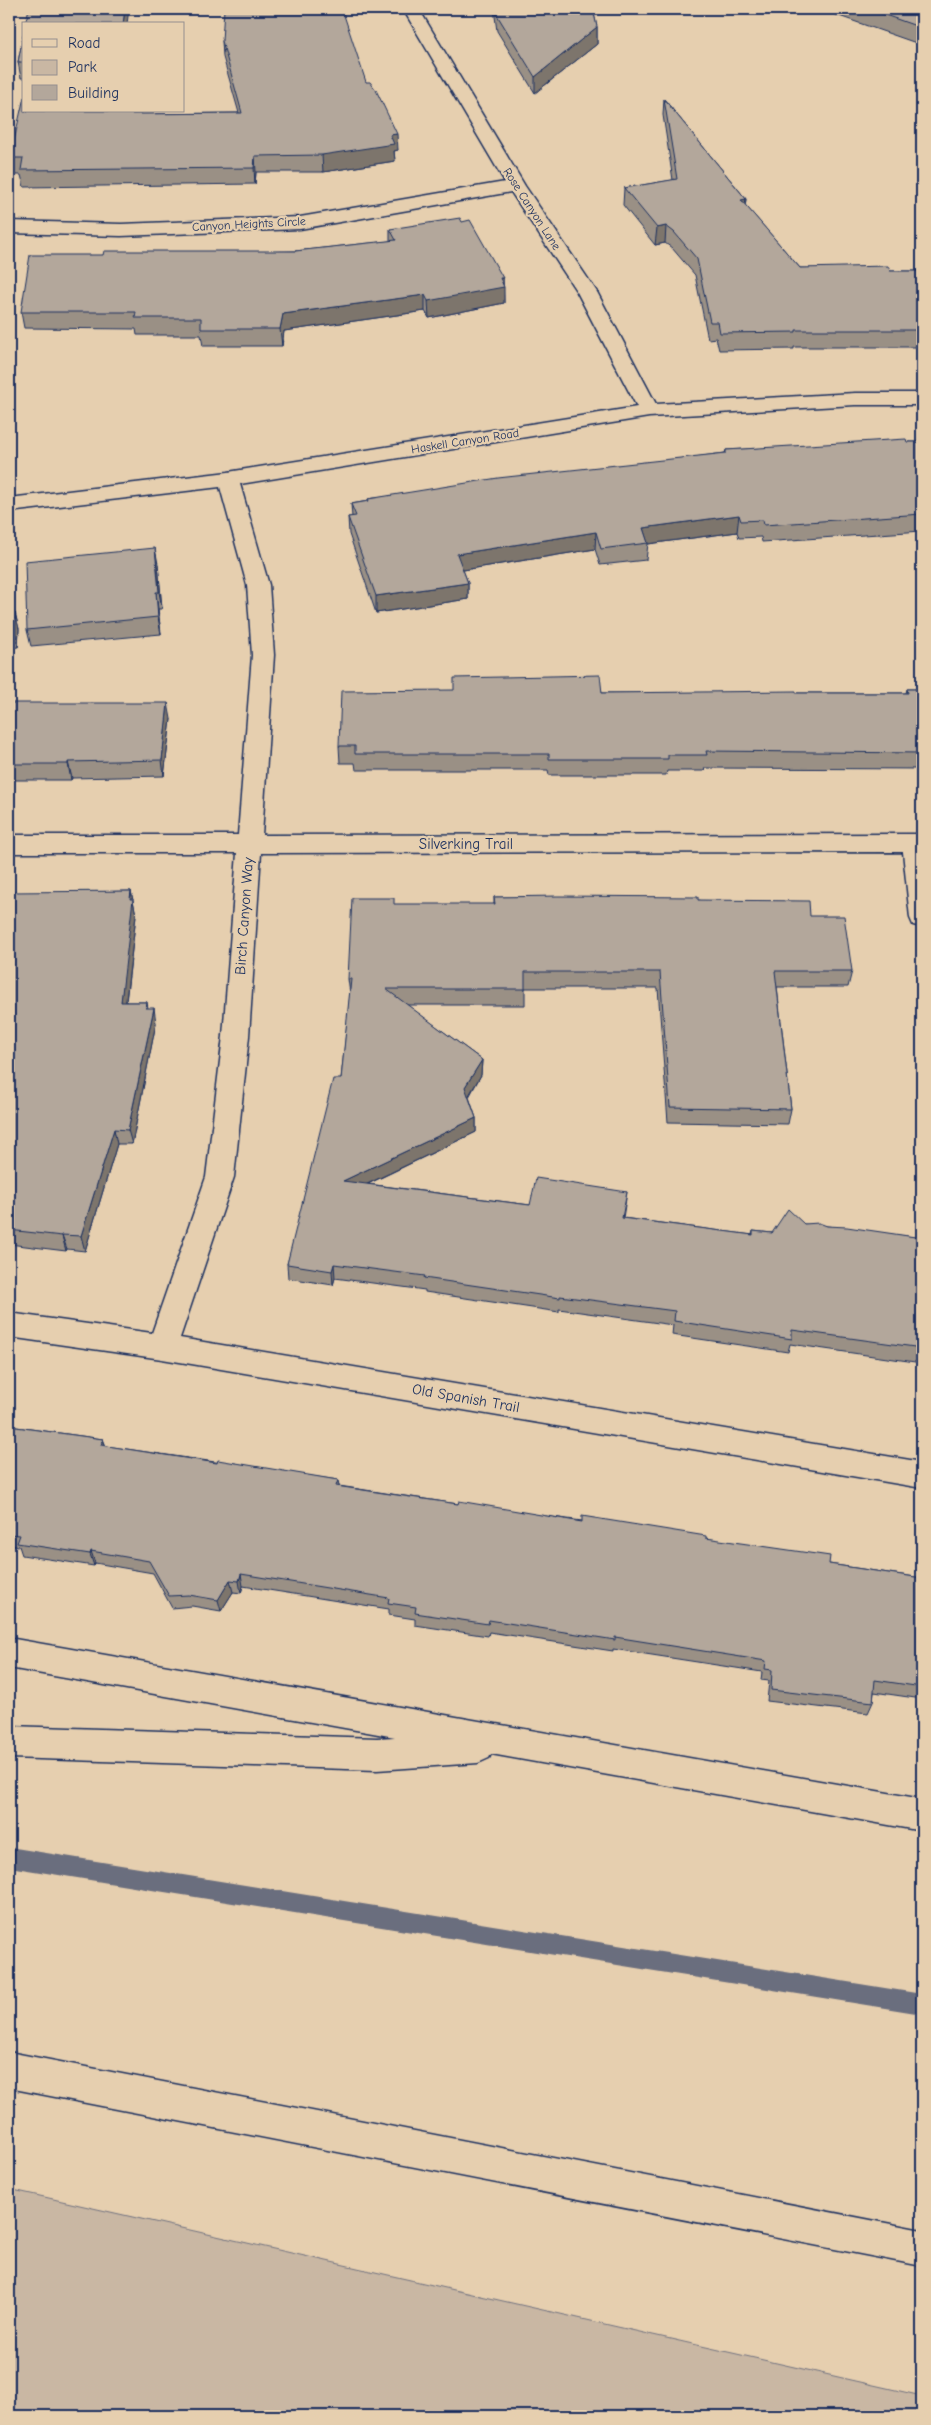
<svg xmlns="http://www.w3.org/2000/svg" width="931" height="2425" font-family="'Comic Neue',sans-serif">
<rect width="100%" height="100%" fill="#e6cfaf"/>
<filter id="ink" filterUnits="userSpaceOnUse"><feTurbulence type="fractalNoise" baseFrequency=".02" numOctaves="2"/><feDisplacementMap in="SourceGraphic" scale="10" xChannelSelector="R" yChannelSelector="G"/><feConvolveMatrix kernelMatrix="1 2 1 2 8 2 1 2 1" color-interpolation-filters="sRGB"/></filter>
<g filter="url(#ink)">
<path fill="#c9b7a3" stroke="#727380" d="M9 2189 922 2396V2416H9Z"/>
<g fill="none" stroke-linecap="round" stroke-linejoin="round">
<path fill="#6b6e7e" fill-rule="evenodd" d="M9 1847 922 1994V2014L9 1867Z"/>
<defs>
<g id="lane">
<path d="M9 1638 922 1799V1831L491 1754 489 1758 478 1763 377 1770 9 1758V1726L377 1738 395 1737 9 1668Z"/>
<path d="M9 2052 922 2230V2266L9 2088Z"/>
</g>
<path id="street" d="M403 9H419L525 186 597 292 656 404 855 393H922V405H855L649 417 240 484 269 585 274 655 262 835 922 834V927L913 925 910 918 903 852 261 853 249 1036 234 1177 180 1338 922 1462V1488L162 1359 9 1337V1313L152 1333 206 1177 223 1036 237 853H9V835H238L252 655 247 585 220 487 9 512V498L228 472 637 407 577 292 511 192 300 229 121 236 9 233V221L121 224 300 217 505 182Z"/>
</defs>
<use href="#lane" stroke="#1b2f5e" stroke-width="3"/>
<use href="#street" stroke="#1b2f5e" stroke-width="3"/>
<use href="#lane" fill="#e6cfaf" fill-rule="evenodd"/>
<use href="#street" fill="#e6cfaf" fill-rule="evenodd"/>
</g>
<g fill="#9a9085" stroke="#1b2f5e">
<path d="M494 9H593L597 27V44L535 93 497 31Z"/>
<path d="M819 9H922V45Z"/>
<path d="M24 32V78H21L18 62Z"/>
<path d="M222 41 366 82 398 150 394 151 395 161 323 172H256L255 184 24 187 21 175H13L10 158 24 111H135V114L239 113 223 57Z"/>
<path d="M664 99 746 199 745 205 800 268 890 271H922V347H794V349L719 350 716 338 708 339 695 275 672 248 665 243 655 245 623 205 624 188 673 180 663 115Z"/>
<path d="M390 229 503 278 504 303 429 318 425 311 284 331 282 346H203L201 335H137L136 329 24 328 21 312 103 255 295 251 390 241Z"/>
<path d="M907 442H922V531L762 542 761 537 739 538 737 532 648 544 646 560 600 565 595 549 463 570 468 583V599L376 613 349 534 348 517H352L351 504 368 501V499L725 453 726 450Z"/>
<path d="M158 564 162 609H158L161 634 31 646 27 630Z"/>
<path d="M9 612 15 613 19 629 18 647 9 648Z"/>
<path d="M907 689H922V769L705 768 704 771H667L666 775H549L548 770H356L355 763H340L339 746 602 693H906Z"/>
<path d="M9 703 171 719 164 776 72 778 71 780H9Z"/>
<path d="M131 891 136 915 126 1002H147L148 1008 156 1023 132 1144H117L85 1251 67 1249 66 1251 9 1244V894Z"/>
<path d="M494 897 698 900 810 916 852 971 848 987H777L791 1109 788 1124 668 1122 658 988H525V1005H407L482 1060 481 1075 469 1097 476 1118V1132L368 1184 530 1205 627 1192 623 1218 752 1235 753 1231 772 1233 804 1224 827 1226 922 1238V1363L790 1344 788 1352 672 1335 673 1325 559 1309V1312L425 1292V1290L335 1278 333 1285 288 1278 287 1264 341 1079 350 994 348 979 494 904Z"/>
<path d="M9 1426 103 1439 106 1446 338 1480 339 1486 458 1504 706 1538 829 1564 922 1578V1699L874 1692 873 1702 868 1713 767 1701 769 1681 761 1680 762 1672 613 1649V1651L489 1632 488 1636 415 1625V1619L389 1615V1609L243 1586 241 1593 233 1592 221 1611 192 1606 172 1608 153 1573 95 1563 94 1566 22 1555 19 1546 9 1545Z"/>
</g>
<g fill="#7d756c" stroke="#1b2f5e">
<path d="M125 9H129L127 24H123Z"/>
<path d="M597 27V44L535 93V77Z"/>
<path d="M397 134 398 150 394 151 395 161 323 172 322 155 390 135Z"/>
<path d="M255 156 256 172 255 184 254 168Z"/>
<path d="M746 199 744 215 741 200Z"/>
<path d="M666 226 665 243 655 245 657 228Z"/>
<path d="M500 278H503V287H504V303L429 318 428 301Z"/>
<path d="M425 295V311L284 331 282 346 280 329 283 314Z"/>
<path d="M739 515 737 532 648 544 643 528Z"/>
<path d="M596 532 595 549 457 571V554Z"/>
<path d="M155 548 158 564 162 609 159 592Z"/>
<path d="M468 583V599L376 613V596Z"/>
<path d="M156 592 158 609 161 634 158 617Z"/>
<path d="M15 613 19 629 18 647 15 631Z"/>
<path d="M168 703 171 719 164 776 162 760Z"/>
<path d="M68 762 72 778 71 780 68 764Z"/>
<path d="M131 891 136 915 124 1017 121 1002Z"/>
<path d="M154 1008 156 1023 132 1144 128 1130Z"/>
<path d="M482 1060 481 1075 465 1102V1087Z"/>
<path d="M476 1118V1132L344 1195 343 1181Z"/>
<path d="M114 1129 117 1144 85 1251 81 1236Z"/>
<path d="M62 1235 67 1249 66 1251 62 1236Z"/>
<path d="M334 1264 335 1278 333 1285 332 1271Z"/>
<path d="M103 1439 107 1452 101 1445Z"/>
<path d="M91 1551 95 1563 94 1566 90 1554Z"/>
<path d="M241 1574 243 1586 241 1593 239 1581Z"/>
<path d="M230 1580 233 1592 221 1611 218 1600Z"/>
</g>
<g fill="#b3a79b" stroke="#1b2f5e">
<path d="M29 9H125L123 24H25Z"/>
<path d="M224 9H342L366 82H370L376 90 397 134 390 135 394 144 322 155 255 156 254 168 21 170 23 158H10L24 97V111H132V114L242 113 222 41Z"/>
<path d="M496 9H593L597 27 535 77 497 15Z"/>
<path d="M868 9H922V28Z"/>
<path d="M24 32V62H18Z"/>
<path d="M664 99 746 199 741 200 800 268 888 266 890 271H922V330H796V332L720 333 718 322H710L697 259 674 232 666 226 657 228 624 188 677 179Z"/>
<path d="M460 218 462 222 470 220 503 278H500L504 287 428 301 425 295 283 314 280 329H201V318H135L136 312H21L30 255H103L104 251H295L396 240 390 229Z"/>
<path d="M906 439 907 442H922V514L764 525 763 520 741 521 739 515 643 528 648 543 601 549 596 532 457 554 468 583 376 596 348 517 356 516 351 504 369 501 368 499 498 478 726 453V450Z"/>
<path d="M155 548 159 592H156L158 617 27 630 25 561Z"/>
<path d="M9 612 15 613V631L9 632Z"/>
<path d="M600 675 602 693 796 691V693H908L907 689H922V753L706 751 707 755H668V759H549V754H355V746H339L341 691 454 690V678Z"/>
<path d="M9 703H168L162 760 68 762V764H9Z"/>
<path d="M131 891 130 899H133L121 1002H147L146 1008H154L128 1130 114 1129 81 1236 62 1235V1236L9 1230V894L10 892Z"/>
<path d="M558 896 698 897V900L809 901 810 916H844L852 971H775L791 1109 670 1107 660 972H525V989H386L482 1060 465 1087 476 1118 343 1181 530 1205 536 1178 627 1192 622 1218 753 1235V1231L772 1233 788 1209 804 1224 819 1223 827 1226 847 1227 922 1238V1348L792 1330V1339L674 1321 675 1311 560 1296V1298L424 1278 425 1276 334 1264 332 1271 287 1264 333 1079H341L351 979H348L352 898H394V904H495L494 897Z"/>
<path d="M9 1426 103 1439 101 1445 217 1463 218 1460 338 1480 336 1486 458 1504 459 1501 582 1522V1516L706 1536V1538L830 1556 829 1564 922 1578V1687L875 1680 873 1702 771 1690 772 1670 765 1669 766 1661 615 1637V1640L489 1620 488 1624 415 1613 416 1607 388 1603 389 1598 241 1574 239 1581 230 1580 218 1600 189 1595 169 1596 149 1561 91 1551 90 1554 17 1543 20 1535 9 1534Z"/>
</g>
</g>
<g text-anchor="middle" dominant-baseline="central" stroke-width="4.5" stroke-linejoin="round" paint-order="stroke">
<g font-size="12" fill="#1b2f5e" stroke="#e6cfaf">
<text transform="translate(532 209) rotate(57)">Rose Canyon Lane</text>
<text transform="translate(249 224) rotate(-3)">Canyon Heights Circle</text>
<text transform="translate(465 441) rotate(-9)">Haskell Canyon Road</text>
</g>
<g font-size="15" fill="#1b2f5e" stroke="#e6cfaf">
<text x="466" y="844">Silverking Trail</text>
<text transform="translate(244 916) rotate(-86)">Birch Canyon Way</text>
<text transform="translate(466 1398) rotate(10)">Old Spanish Trail</text>
</g>
</g>
<rect width="931" height="2425" fill="none" stroke="#e6cfaf" stroke-width="30"/>
<rect x="15" y="15" width="901" height="2395" fill="none" stroke="#1b2f5e" stroke-width="2" filter="url(#ink)"/>
<rect x="22" y="22" width="162" height="90" fill="#e6cfaf" stroke="#958f8f"/>
<rect x="32" y="39" width="25" height="8" fill="#e6cfaf" stroke="#958f8f"/>
<text x="68" y="48" font-size="15" fill="#1b2f5e">Road</text>
<rect x="32" y="60" width="25" height="15" fill="#c9b7a3" stroke="#958f8f"/>
<text x="68" y="72" font-size="15" fill="#1b2f5e">Park</text>
<rect x="32" y="85" width="25" height="15" fill="#b3a79b" stroke="#958f8f"/>
<text x="68" y="98" font-size="15" fill="#1b2f5e">Building</text>
</svg>
